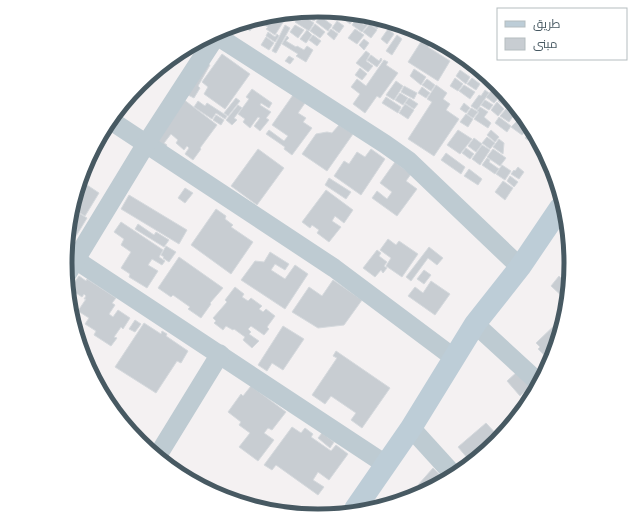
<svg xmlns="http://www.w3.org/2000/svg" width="635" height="526" font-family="Raleway,Cairo,sans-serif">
<rect width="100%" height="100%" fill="#f4f1f2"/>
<g fill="#c8cdd2" stroke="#d5d9dd">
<path d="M313 11 319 14 314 21 304 15 306 12Z"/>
<path d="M301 14 314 23 309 31 295 22Z"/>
<path d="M343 15 355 17 350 24 341 17Z"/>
<path d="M287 16 275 35 266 29 268 27 259 22 269 20 272 21 273 19Z"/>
<path d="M320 16 332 25 328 31 316 22Z"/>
<path d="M356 19 364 25 367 20 381 23 377 29 369 23 362 32 352 25Z"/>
<path d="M337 21 344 26 339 33 332 28Z"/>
<path d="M255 22 256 23 250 31 245 27 247 24Z"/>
<path d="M315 24 325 32 320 38 310 31Z"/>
<path d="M370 24 377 30 371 38 363 32Z"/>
<path d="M285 25 290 28 276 53 272 51Z"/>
<path d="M295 25 304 30 298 38 290 32Z"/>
<path d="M331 29 338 34 334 40 327 34Z"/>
<path d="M355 29 364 35 357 44 348 38Z"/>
<path d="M388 29 394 34 387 44 381 39Z"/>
<path d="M307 30 312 35 306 43 300 39Z"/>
<path d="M268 32 275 37 277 34 279 36 275 42 266 36Z"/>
<path d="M313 35 321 41 317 46 309 40Z"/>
<path d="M397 35 402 39 392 55 386 51Z"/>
<path d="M287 36 289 38 286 41 296 47 297 46 304 50 307 46 313 50 306 62 296 56 298 54 282 44Z"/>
<path d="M266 37 274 43 269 50 261 45Z"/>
<path d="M424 37 431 42 428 47 450 61 438 81 408 62Z"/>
<path d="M364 39 369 43 364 50 359 45Z"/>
<path d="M366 51 370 54 366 61 373 66 368 72 356 63Z"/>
<path d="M222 54 250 74 225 109 204 94 208 87 202 82Z"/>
<path d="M371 55 379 61 381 58 382 60 377 67 367 60Z"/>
<path d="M289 56 294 59 290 64 285 61Z"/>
<path d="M384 60 388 62 386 65 398 73 380 98 377 96 365 113 353 104 360 94 351 87 357 79 366 86Z"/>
<path d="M204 62 210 65 198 86 200 88 194 98 186 94Z"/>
<path d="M360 68 367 74 362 80 355 75Z"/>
<path d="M414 69 426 77 421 85 410 76Z"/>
<path d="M460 70 470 77 466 84 456 76Z"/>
<path d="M455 78 463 84 458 91 450 86Z"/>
<path d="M472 78 480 84 476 90 467 84Z"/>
<path d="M427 79 435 85 431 91 422 85Z"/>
<path d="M396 81 403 86 394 100 386 95Z"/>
<path d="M436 85 447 93 443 99 450 104 446 110 459 119 434 156 408 139 432 102 427 99Z"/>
<path d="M464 85 475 92 470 99 459 91Z"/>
<path d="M404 86 417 93 414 99 401 92Z"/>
<path d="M422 87 430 93 426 98 418 93Z"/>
<path d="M252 89 272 103 269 108 261 103 260 105 271 112 266 118 269 120 260 131 254 126 260 118 258 117 250 128 243 122 245 119 238 114 249 99 246 97Z"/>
<path d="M493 89 501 95 494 103 486 97Z"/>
<path d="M485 90 489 93 477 110 471 106 479 95 481 96Z"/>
<path d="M400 93 408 98 403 105 395 100Z"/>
<path d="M293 95 305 103 298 113 306 118 303 122 312 128 292 155 284 149 285 147 266 134 269 130 284 141 288 136 272 125Z"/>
<path d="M502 95 505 97 517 116 498 101Z"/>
<path d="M386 97 401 107 398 113 382 103Z"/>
<path d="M236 98 240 101 228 116 224 113Z"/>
<path d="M409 98 418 104 414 109 405 103Z"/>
<path d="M183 99 217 125 200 148 201 149 193 160 185 154 189 148 187 146 184 150 176 143 178 140 171 134 164 143 167 145 164 149 152 140Z"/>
<path d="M485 100 493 105 489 110 481 105Z"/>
<path d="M198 101 205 106 207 103 227 116 225 119 216 113 212 119 194 107Z"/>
<path d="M497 102 504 109 498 116 491 110Z"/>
<path d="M464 103 470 108 466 113 460 109Z"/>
<path d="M405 104 414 110 408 119 399 113Z"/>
<path d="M238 105 242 108 234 118 237 120 232 125 226 120Z"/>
<path d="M480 107 488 112 484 117 491 123 488 128 474 119 479 112 477 111Z"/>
<path d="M471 108 478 112 473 118 467 114Z"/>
<path d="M506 109 514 115 509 122 500 116Z"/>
<path d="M466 114 473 119 468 127 460 122Z"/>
<path d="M216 115 224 120 221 125 213 120Z"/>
<path d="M499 117 511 126 507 132 495 123Z"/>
<path d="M517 121 519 123 521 121 527 130 522 135 511 127Z"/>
<path d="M339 125 353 134 327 171 302 154 316 134 327 132 332 133Z"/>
<path d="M458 130 472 139 460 154 447 145Z"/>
<path d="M491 130 499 137 495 142 487 135Z"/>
<path d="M529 133 539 148 525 138Z"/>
<path d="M487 137 495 143 490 149 482 143Z"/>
<path d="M474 138 482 144 476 152 468 146Z"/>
<path d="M499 139 504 143 503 154 493 147Z"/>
<path d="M482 145 490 150 480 165 472 159Z"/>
<path d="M466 148 474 154 470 159 462 153Z"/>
<path d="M258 149 284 168 257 205 231 186Z"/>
<path d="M371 149 385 159 361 195 334 176 344 161 349 164 357 152 365 157Z"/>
<path d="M493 149 506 158 500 166 487 157Z"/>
<path d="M446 153 465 167 461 174 441 160Z"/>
<path d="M487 158 490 160 489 162 499 169 495 174 482 165Z"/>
<path d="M395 162 411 174 406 181 417 189 397 216 372 198 377 191 387 199 392 192 380 183Z"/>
<path d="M502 165 511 171 505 180 496 174Z"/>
<path d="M518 167 524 172 519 179 511 174 514 170 515 171Z"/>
<path d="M469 169 482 179 478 185 464 176Z"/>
<path d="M510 176 518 182 514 187 507 181Z"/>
<path d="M329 178 351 192 346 199 325 185Z"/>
<path d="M81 181 99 193 85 216 75 210Z"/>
<path d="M503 181 513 188 505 200 495 192Z"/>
<path d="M185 188 193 193 185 203 178 198Z"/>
<path d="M326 190 353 210 344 223 335 216 332 221 341 227 329 242 317 233 319 230 312 225 310 228 302 222Z"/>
<path d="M129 195 187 230 179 244 121 209Z"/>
<path d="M216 209 226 216 225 219 233 225 231 227 253 242 231 274 191 245Z"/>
<path d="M75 211 87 218 67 251Z"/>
<path d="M121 222 163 250 159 257 165 261 162 265 152 259 148 265 158 271 147 288 129 277 130 274 121 268 131 252 121 245 124 239 114 232Z"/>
<path d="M138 224 154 235 156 232 169 240 164 247 135 229Z"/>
<path d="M388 239 396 245 399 241 418 254 402 277 386 266 391 258 380 250Z"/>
<path d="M166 246 176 252 169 262 163 258 164 257 161 255Z"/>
<path d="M429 247 443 258 437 265 428 258 411 281 406 277Z"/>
<path d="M377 250 381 253 379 256 387 262 384 266 387 268 383 273 381 270 375 277 363 268Z"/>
<path d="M270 252 289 264 285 270 275 264 271 270 285 279 295 265 308 274 285 309 241 280 255 261 264 262Z"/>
<path d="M179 257 223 288 210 303 211 304 201 318 188 309 190 307 173 295 171 297 158 288Z"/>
<path d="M570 264 567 281 561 275Z"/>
<path d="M424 270 431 275 424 284 417 279Z"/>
<path d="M79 276 86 281 87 279 116 298 112 303 115 305 109 314 113 317 118 310 130 318 123 329 121 327 114 337 117 338 111 346 94 335 96 331 85 324 89 318 78 311 86 299H84L86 296 84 294 82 297 70 289Z"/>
<path d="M559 276 565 282 563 284 566 286 564 298 551 286Z"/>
<path d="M333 280 362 300 344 325 318 328 292 312 309 287 322 296Z"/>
<path d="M431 281 450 294 435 315 408 296 415 287 423 293Z"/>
<path d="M235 287 244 294 242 297 248 301 251 298 262 306 259 309 263 312 266 309 275 316 267 327 269 329 264 335 251 326 248 329 251 332 249 334 259 341 252 348 243 340 245 337 234 329 233 330 226 326 223 330 214 323 216 321 213 318 227 302 225 300Z"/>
<path d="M135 320 141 324 135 332 129 329Z"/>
<path d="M559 321 551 359 547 355 546 357 538 349 540 347 536 343Z"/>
<path d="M144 323 161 334 162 331 167 334 166 336 188 351 181 363 177 361 156 393 115 367Z"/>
<path d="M283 326 304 339 283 370 272 363 267 371 258 365Z"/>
<path d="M336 351 390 388 362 428 351 420 356 413 331 396 325 404 312 395 337 358 333 356Z"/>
<path d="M518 371 531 385 520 396 507 381Z"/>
<path d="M251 386 286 412 272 430 268 428 264 433 274 440 258 461 239 447 250 433 239 425 241 422 228 412 241 394 243 396Z"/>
<path d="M486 423 499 437 496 442 469 460 458 447Z"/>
<path d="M292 427 301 433 305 428 313 434 311 437 331 451 336 445 348 454 329 480 318 472 313 480 324 487 318 495 276 465 272 470 264 465Z"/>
<path d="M322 433 334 442 330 448 318 438Z"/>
<path d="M433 468 443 478 415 496 422 489 418 485Z"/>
</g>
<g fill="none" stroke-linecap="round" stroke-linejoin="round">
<g stroke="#becbd2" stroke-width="19">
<path d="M214 34 385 144 409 161 520 267"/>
<path d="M113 122 334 268 453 357"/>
<path d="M76 260 385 464"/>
<path d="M67 274 146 144 220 30"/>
<path d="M475 324 537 381"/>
<path d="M411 428 451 472"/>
<path d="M158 455 220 354"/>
</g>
<path stroke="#bdcdd7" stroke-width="22" d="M355 509 411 428 475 324 520 267 560 208"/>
</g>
<path d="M0 0H635V526H0ZM72 263a246 246 0 1 1 492 0a246 246 0 1 1-492 0Z" fill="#fff" fill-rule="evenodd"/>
<path fill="none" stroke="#475962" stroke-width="5" d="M72 263a246 246 0 1 1 492 0a246 246 0 1 1-492 0Z"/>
<rect x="497" y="8" width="130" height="52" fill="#ffffff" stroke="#b5bdc0"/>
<rect x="505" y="21" width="20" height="6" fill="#bdcdd7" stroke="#b5bdc0"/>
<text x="533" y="28" font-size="12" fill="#475962">طريق</text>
<rect x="505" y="38" width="20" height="12" fill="#c8cdd2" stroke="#b5bdc0"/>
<text x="533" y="48" font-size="12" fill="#475962">مبنى</text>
</svg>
